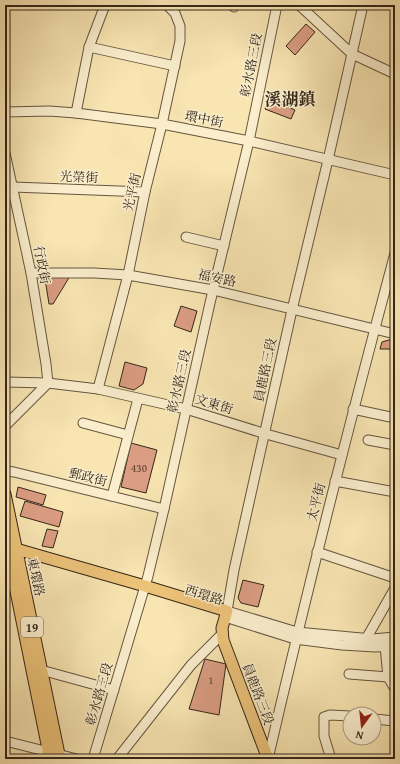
<svg xmlns="http://www.w3.org/2000/svg" width="400" height="764" font-family="'Gentium Book Plus','Noto Serif TC',serif">
<rect width="100%" height="100%" fill="#f8e5b2"/>
<filter id="stains"><feTurbulence type="fractalNoise" baseFrequency=".005" numOctaves="4"/><feColorMatrix values="0 0 0 0 .2 0 0 0 0 .09 0 0 0 0 .02 0 0 0 .5 -.17"/></filter>
<radialGradient id="worn" r=".72"><stop offset=".6" stop-color="#630" stop-opacity="0"/><stop offset="1" stop-color="#630" stop-opacity=".3"/></radialGradient>
<g fill="#db9d83" stroke="#342618">
<path d="M306 24 315 32 295 55 286 46Z"/>
<path d="M269 99 295 110 291 119 265 109Z"/>
<path d="M49 275 70 276 53 304H49L45 279Z"/>
<path d="M181 306 197 311 191 332 174 326Z"/>
<path d="M389 340 395 341V349H380L382 342Z"/>
<path d="M5 351 9 377 5 378Z"/>
<path d="M125 362 147 368 143 384 134 390 119 386Z"/>
<path d="M131 443 157 450 146 493 121 487Z"/>
<path d="M18 487 46 495 43 505 16 497Z"/>
<path d="M25 501 63 512 59 527 20 516Z"/>
<path d="M47 529 58 531 53 548 42 546Z"/>
<path d="M243 580 264 585 258 607 241 603 238 598Z"/>
<path d="M205 659 226 664 219 715 189 709Z"/>
</g>
<g fill="none" stroke-linecap="round" stroke-linejoin="round">
<defs>
<g id="minor">
<path d="M231 5 234 7"/>
<path d="M299 5 352 54 395 74"/>
<path d="M363 5 328 160 292 310 234 570 227 611 297 632 372 639 395 637"/>
<path d="M89 47 175 66"/>
<path d="M5 112 49 111 76 113 162 124 249 141 395 175"/>
<path d="M76 113 89 47 105 5"/>
<path d="M5 153 31 273 46 364 48 383 5 426"/>
<path d="M13 187 145 192"/>
<path d="M186 237 224 246"/>
<path d="M31 273H94L128 275 213 290 395 334"/>
<path d="M5 382 48 383 98 389 186 409 266 434 342 455"/>
<path d="M98 389 128 275 145 192 162 124 180 41V26L175 13 167 5"/>
<path d="M353 409 395 418"/>
<path d="M83 423 128 435"/>
<path d="M368 440 395 445"/>
<path d="M5 471 14 472 164 509"/>
<path d="M335 481 395 492"/>
<path d="M112 496 138 399"/>
<path d="M317 552 395 578"/>
<path d="M225 617 295 639 342 645 375 647 395 646"/>
<path d="M366 639 395 588"/>
<path d="M385 646 388 677 395 689"/>
<path d="M41 670 114 690"/>
<path d="M349 674 388 677 395 673"/>
<path d="M374 719 395 721"/>
<path d="M5 741 77 759"/>
<path d="M93 759 148 576 164 509 210 303 249 141 277 5"/>
<path d="M117 759 191 665 222 634"/>
<path d="M268 759C307 590 350 421 395 253"/>
<path d="M331 759 324 736V717L330 715 350 716"/>
</g>
<g id="major">
<path d="M5 494 60 759"/>
<path d="M5 537 50 759"/>
<path d="M8 552 16 549 145 586 227 611 222 628 223 640 268 759"/>
</g>
</defs>
<use href="#minor" stroke="#65563e" stroke-width="11"/>
<use href="#major" stroke="#342618" stroke-width="13"/>
<use href="#minor" stroke="#faeecd" stroke-width="9"/>
<use href="#major" stroke="#ecc279" stroke-width="11"/>
</g>
<g text-anchor="middle" dominant-baseline="central" stroke-width="3" stroke-linejoin="round" paint-order="stroke">
<g font-size="11" fill="#5e4433">
<text x="139" y="468">430</text>
<text x="211" y="680">1</text>
</g>
<rect fill="#faeecd" stroke="#6f624e" stroke-width="1" x="21" y="617" width="22" height="20" rx="3"/>
<g font-size="12" font-weight="bold" fill="#342618">
<text x="32" y="627">19</text>
</g>
<g font-size="13" fill="#342618" stroke="#faeecd">
<text transform="translate(251 65) rotate(-79)">彰水路三段</text>
<text transform="translate(204 119) rotate(11)">環中街</text>
<text transform="translate(79 177) rotate(2)">光榮街</text>
<text transform="translate(132 192) rotate(-77)">光平街</text>
<text transform="translate(42 265) rotate(79)">行政街</text>
<text transform="translate(217 278) rotate(12)">福安路</text>
<text transform="translate(265 370) rotate(-78)">員鹿路三段</text>
<text transform="translate(179 381) rotate(-77)">彰水路三段</text>
<text transform="translate(214 404) rotate(17)">文東街</text>
<text transform="translate(88 477) rotate(14)">郵政街</text>
<text transform="translate(316 502) rotate(-76)">太平街</text>
<text transform="translate(36 577) rotate(78)">東環路</text>
<text transform="translate(204 595) rotate(17)">西環路</text>
<text transform="translate(99 694) rotate(-74)">彰水路三段</text>
<text transform="translate(258 694) rotate(69)">員鹿路三段</text>
</g>
<g font-size="17" font-weight="bold" fill="#342618" stroke="#faeecd">
<text x="290" y="98">溪湖鎮</text>
</g>
</g>
<rect width="400" height="764" fill="none" stroke="#f8e5b2" stroke-width="20"/>
<rect x="6" y="6" width="388" height="752" fill="none" stroke="#342618" stroke-width="2"/>
<rect x="10" y="10" width="380" height="744" fill="none" stroke="#342618"/>
<g transform="translate(362 726) rotate(195)"><circle r="19" fill="#faeecd" stroke="#ab9e85"/>
<path d="M0-3L7 15L0 10L-7 15Z" fill="#8f2418"/>
<text y="-6" font-size="11" font-weight="bold" text-anchor="middle" fill="#342618">N</text>
</g>
<rect width="100%" height="100%" filter="url(#stains)"/>
<rect width="100%" height="100%" fill="url(#worn)"/>
</svg>
